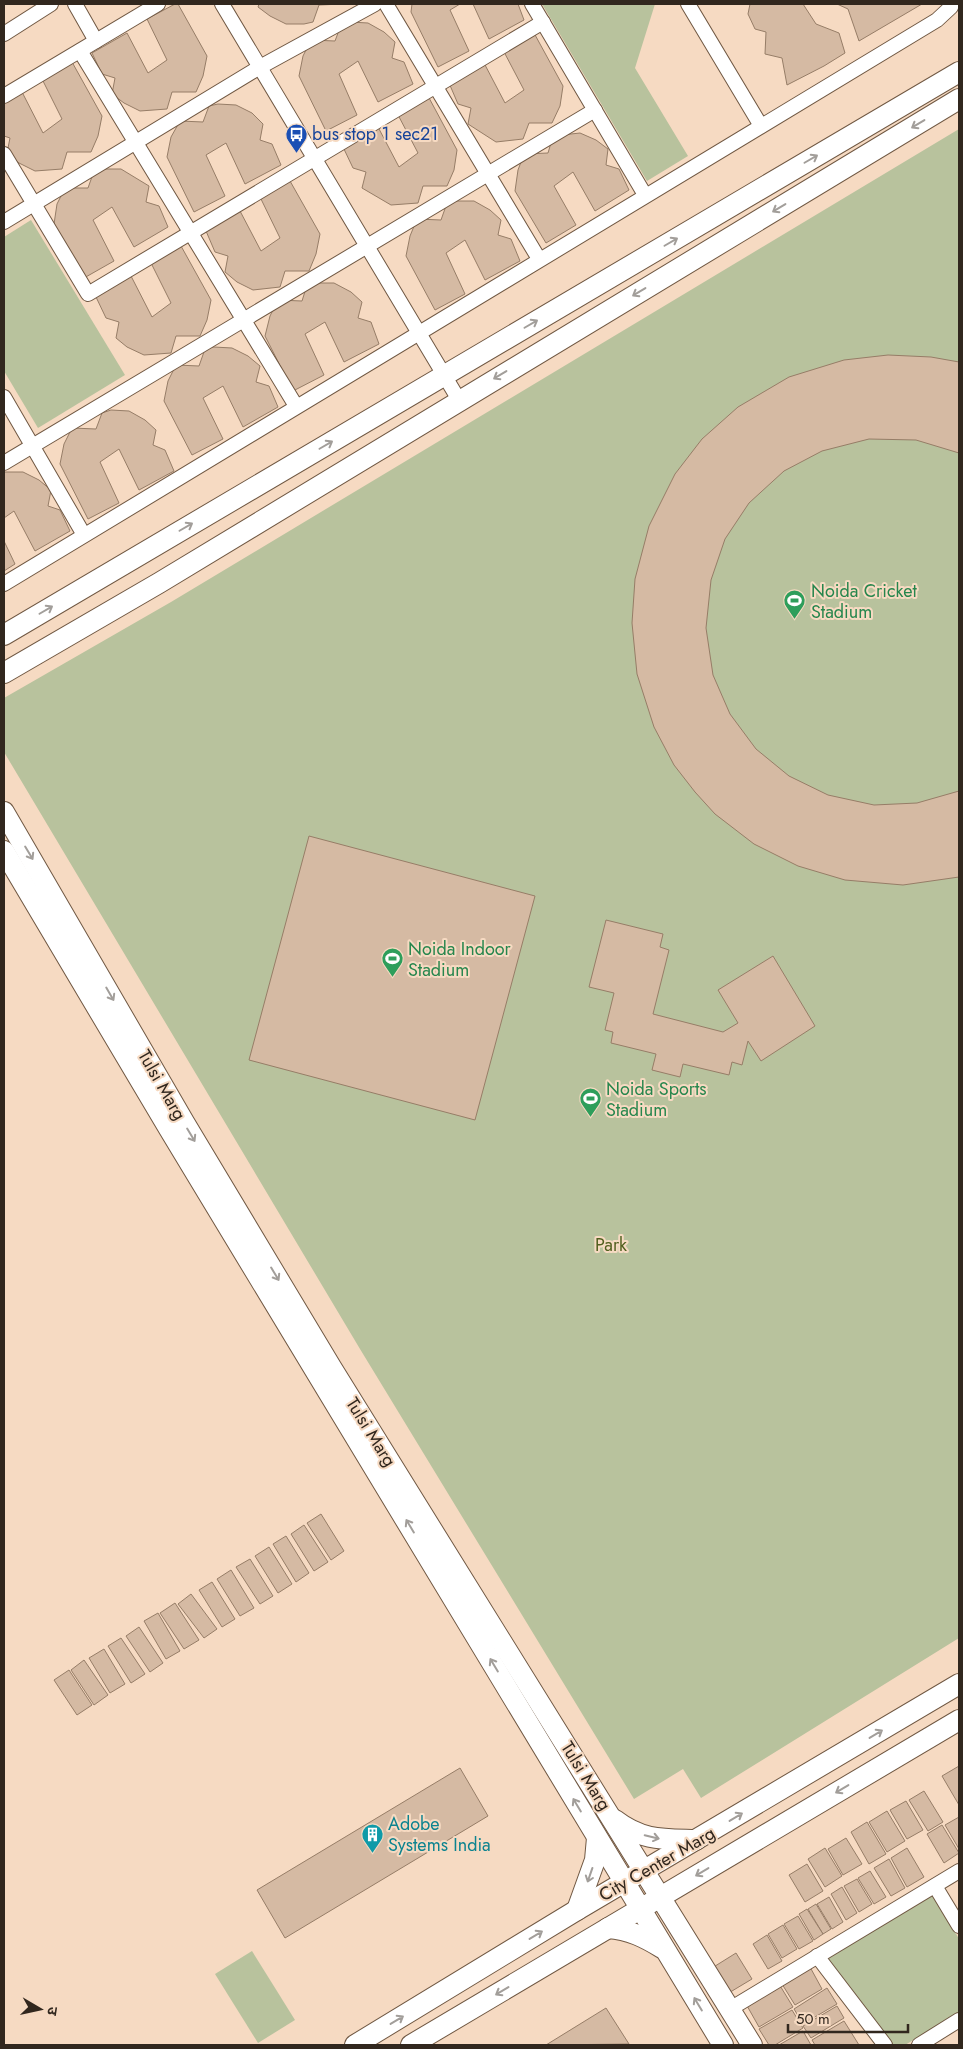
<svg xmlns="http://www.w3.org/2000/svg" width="963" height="2049" font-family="Jost,'Noto Sans Devanagari',sans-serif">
<rect width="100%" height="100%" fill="#f6dac2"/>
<g fill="#b8c29d">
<path d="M542 4H655L635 68 688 156 647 181Z"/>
<path d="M959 129V1638L701 1798 683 1769 634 1799 360 1349 4 752V698L171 602Z"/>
<path d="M31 220 125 375 38 428 4 371V237Z"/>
<path d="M934 1895 959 1939V2013L905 2045H875L825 1959Z"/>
<path d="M252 1951 295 2020 258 2043 215 1974Z"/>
</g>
<g fill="#d5baa3" stroke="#967d67">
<path d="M175 4H178L207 56 203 76 196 92H172L167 109 140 111 124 103 112 94 115 78 102 74 92 53 127 33 148 73 167 60 147 19Z"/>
<path d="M259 4H343L319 5 313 22 304 24H286L270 16 258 7Z"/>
<path d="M412 4H460L450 10 469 51 438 67 411 12Z"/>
<path d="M473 4H518L524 20 489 39Z"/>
<path d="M750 4H803L816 24 839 33 845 53 824 66 787 85 782 58 765 54 766 32 755 29 748 14Z"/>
<path d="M837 4H922L859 41 848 9Z"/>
<path d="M350 22 368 23 384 32 395 42 392 58 404 62 413 84 378 102 358 61 339 74 357 115 326 131 299 76 303 56 311 40 335 41 341 25Z"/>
<path d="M534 33 563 86 560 106 552 123H529L523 139 496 142 468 124 471 108 458 104 449 83 484 63 505 103 524 90 503 50Z"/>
<path d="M72 62 102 116 98 136 91 152H67L62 169 35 171 19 163 7 153 10 138 4 136V103L22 92 43 133 62 119 42 79Z"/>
<path d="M428 96 457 150 454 170 447 186H423L418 203 391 205 362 188 366 172 353 168 343 147 378 127 399 167 418 153 397 113Z"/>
<path d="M218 104 236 105 252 113 263 124 260 140 272 144 281 165 245 184 226 143 206 155 225 196 194 212 167 157 171 137 180 121 203 122 209 106Z"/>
<path d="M580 133 596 140 608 149 606 165 619 169 629 190 595 211 573 172 554 186 576 225 546 243 515 191 518 170 524 154 548 153 553 136Z"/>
<path d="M103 169H121L149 186 146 202 159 206 168 227 134 247 112 207 93 220 114 261 84 278 54 224 57 204 65 188H88L94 171Z"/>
<path d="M290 181 320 234 316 254 309 271H285L280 287 253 290 237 282 225 272 228 256 215 252 206 231 240 211 261 251 280 238 260 197Z"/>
<path d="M456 201H474L490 210 501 220 498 235 511 239 520 261 485 280 465 240 446 253 465 294 435 310 406 256 410 236 417 219 441 220 447 203Z"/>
<path d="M181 246 211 300 207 320 200 336H176L171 353 144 355 127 347 116 338 119 322 106 318 96 297 131 276 152 317 171 303 151 263Z"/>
<path d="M316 283H334L351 292 362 302 358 318 371 322 379 344 344 362 325 322 305 334 324 375 293 391 265 336 270 316 278 300 302 301 307 285Z"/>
<path d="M214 347 232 348 248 356 260 366 256 382 269 386 278 407 243 427 223 386 203 398 223 439 192 455 164 401 168 381 176 365 199 366 205 349Z"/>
<path d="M888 355 931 357 959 362V453L916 440 869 439 822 451 784 471 749 503 725 539 711 580 706 628 713 675 730 714 756 749 789 776 828 795 874 805 917 803 959 791V877L903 885 845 880 798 866 754 844 715 814 695 792 674 765 654 727 637 674 632 623 635 579 649 526 675 474 702 439 738 407 789 377 844 360Z"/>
<path d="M111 410 129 411 145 420 156 430 153 445 165 450 174 471 139 490 119 449 100 462 119 503 88 519 60 464 64 444 72 428 96 429 102 413Z"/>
<path d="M4 472H23L39 480 51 490 48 506 60 510 70 531 35 551 14 511 4 518Z"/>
<path d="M4 541 15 564 4 571Z"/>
<path d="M309 836 535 896 475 1120 249 1060Z"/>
<path d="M606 920 663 934 660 947 669 950 653 1014 723 1032 738 1023 718 990 773 956 815 1026 761 1061 748 1041 742 1065 732 1062 729 1075 683 1064 680 1077 652 1070 656 1054 611 1043 613 1032 605 1030 614 993 589 987Z"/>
<path d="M321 1514 344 1551 331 1560 307 1523Z"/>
<path d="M304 1525 328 1562 314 1571 291 1534Z"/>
<path d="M286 1536 309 1573 296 1582 273 1544Z"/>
<path d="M269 1547 292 1584 278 1593 255 1556Z"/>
<path d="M250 1559 273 1596 260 1604 236 1567Z"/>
<path d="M231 1570 254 1608 240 1616 217 1579Z"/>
<path d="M212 1582 235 1619 222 1627 199 1590Z"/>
<path d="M191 1594 217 1629 204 1638 178 1604Z"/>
<path d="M175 1603 199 1640 184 1649 160 1613Z"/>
<path d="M158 1613 180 1651 166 1659 144 1621Z"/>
<path d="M139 1627 163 1663 150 1672 126 1636Z"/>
<path d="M121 1638 145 1674 131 1683 108 1646Z"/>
<path d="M104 1649 125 1684 110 1693 89 1658Z"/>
<path d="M84 1660 108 1695 94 1705 71 1670Z"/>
<path d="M69 1670 92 1705 77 1715 54 1680Z"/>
<path d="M959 1766V1805L942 1776Z"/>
<path d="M460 1768 488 1816 285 1938 257 1890Z"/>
<path d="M924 1791 943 1822 928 1831 909 1800Z"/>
<path d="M906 1801 923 1830 907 1839 890 1810Z"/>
<path d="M887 1811 905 1841 887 1852 869 1822Z"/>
<path d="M959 1817V1849L945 1825Z"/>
<path d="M867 1822 886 1854 869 1864 851 1832Z"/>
<path d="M942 1825 959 1853 944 1863 927 1834Z"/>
<path d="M846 1838 862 1864 843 1875 828 1849Z"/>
<path d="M825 1848 842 1876 825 1887 808 1859Z"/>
<path d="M907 1848 924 1877 907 1887 891 1858Z"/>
<path d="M889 1859 905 1888 891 1896 874 1868Z"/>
<path d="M807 1864 823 1891 805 1902 789 1875Z"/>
<path d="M870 1871 886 1897 874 1904 858 1878Z"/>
<path d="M857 1879 872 1904 859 1912 844 1886Z"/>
<path d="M842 1887 857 1913 846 1920 831 1894Z"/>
<path d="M829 1897 843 1922 832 1929 817 1904Z"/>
<path d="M816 1904 831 1929 823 1934 808 1909Z"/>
<path d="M807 1909 823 1934 814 1940 799 1914Z"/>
<path d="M798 1916 813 1941 799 1949 784 1924Z"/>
<path d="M783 1925 797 1949 782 1958 768 1934Z"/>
<path d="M767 1935 782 1961 768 1969 753 1944Z"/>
<path d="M736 1953 752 1979 727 1994 712 1968Z"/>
<path d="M810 1967 822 1989 795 2005 782 1984Z"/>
<path d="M779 1984 793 2007 759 2027 746 2004Z"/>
<path d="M827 1988 837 2004 803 2024 794 2009Z"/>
<path d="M837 2006 844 2018 811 2038 803 2026Z"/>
<path d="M606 2008 629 2044 546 2045Z"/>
<path d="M792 2010 803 2028 775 2045H769L759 2029Z"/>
<path d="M844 2021 859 2045H815L812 2040Z"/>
<path d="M803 2031 811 2045H779Z"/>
</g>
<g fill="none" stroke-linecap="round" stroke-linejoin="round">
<defs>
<g id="street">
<path d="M75 4 96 41"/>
<path d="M222 4 459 400"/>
<path d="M386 4 539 259"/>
<path d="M532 4 645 195"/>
<path d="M688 4 761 126"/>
<path d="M4 34 51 4"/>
<path d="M80 51 296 406"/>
<path d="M4 96 158 4"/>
<path d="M4 154 88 294 543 22"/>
<path d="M4 222 260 67 375 4"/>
<path d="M4 397 84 535"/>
<path d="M4 463 595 110"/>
<path d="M4 584 937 20 951 7 952 4"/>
<path d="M935 1886 959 1926"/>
<path d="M817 1956 885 2045"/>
<path d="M730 2009 959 1871"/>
<path d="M919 2045 959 2020"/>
</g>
<g id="secondary">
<path d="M4 635 959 72"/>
<path d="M4 673 159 583 959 99"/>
<path d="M4 812 184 1122 331 1367 752 2045"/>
<path d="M4 851 169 1129 723 2045"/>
<path d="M615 1820C642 1841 664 1839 696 1840"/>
<path d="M577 1910 595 1860 597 1838"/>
<path d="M608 1928C630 1930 644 1937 662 1948"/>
<path d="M355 2045 577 1910 959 1684"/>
<path d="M411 2045 959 1720"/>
</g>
</defs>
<use href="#street" stroke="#705843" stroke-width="16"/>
<use href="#secondary" stroke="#705843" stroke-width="22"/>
<use href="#street" stroke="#fff" stroke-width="14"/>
<use href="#secondary" stroke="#fff" stroke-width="20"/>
</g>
<defs><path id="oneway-shaft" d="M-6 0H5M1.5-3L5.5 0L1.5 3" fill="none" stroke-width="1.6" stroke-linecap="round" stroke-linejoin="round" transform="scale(1.25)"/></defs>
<g stroke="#a29e9a">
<use href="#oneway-shaft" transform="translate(918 124) rotate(149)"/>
<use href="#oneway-shaft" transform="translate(811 159) rotate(-30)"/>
<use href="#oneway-shaft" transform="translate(779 208) rotate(149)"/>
<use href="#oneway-shaft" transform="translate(671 242) rotate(-30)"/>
<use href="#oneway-shaft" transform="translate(639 292) rotate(149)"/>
<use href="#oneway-shaft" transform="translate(531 324) rotate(-30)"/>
<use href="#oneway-shaft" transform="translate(500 375) rotate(149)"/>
<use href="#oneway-shaft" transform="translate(326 445) rotate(-30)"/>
<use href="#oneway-shaft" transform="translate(186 527) rotate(-30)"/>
<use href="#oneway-shaft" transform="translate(46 610) rotate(-30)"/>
<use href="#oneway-shaft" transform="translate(29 853) rotate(59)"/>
<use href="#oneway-shaft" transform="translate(110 994) rotate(60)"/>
<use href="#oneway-shaft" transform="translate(191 1135) rotate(59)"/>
<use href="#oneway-shaft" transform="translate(275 1274) rotate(59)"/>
<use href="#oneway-shaft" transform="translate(410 1526) rotate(-121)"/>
<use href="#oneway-shaft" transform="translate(494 1665) rotate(-121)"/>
<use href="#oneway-shaft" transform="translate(876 1734) rotate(-31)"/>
<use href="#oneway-shaft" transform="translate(842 1789) rotate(149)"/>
<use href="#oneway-shaft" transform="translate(577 1805) rotate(-121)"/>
<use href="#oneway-shaft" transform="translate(736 1817) rotate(-31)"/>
<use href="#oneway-shaft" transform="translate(652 1837) rotate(13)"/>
<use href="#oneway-shaft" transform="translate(702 1872) rotate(149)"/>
<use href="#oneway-shaft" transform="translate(590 1875) rotate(109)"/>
<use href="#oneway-shaft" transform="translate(536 1935) rotate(-31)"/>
<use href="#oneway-shaft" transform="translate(502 1991) rotate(149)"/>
<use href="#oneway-shaft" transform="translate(698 2004) rotate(-121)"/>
<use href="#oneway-shaft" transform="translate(397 2020) rotate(-31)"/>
</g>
<defs>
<symbol id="bus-pin" viewBox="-11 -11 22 30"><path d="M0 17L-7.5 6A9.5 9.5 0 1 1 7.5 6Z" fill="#1a4fb4" stroke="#f6dac2"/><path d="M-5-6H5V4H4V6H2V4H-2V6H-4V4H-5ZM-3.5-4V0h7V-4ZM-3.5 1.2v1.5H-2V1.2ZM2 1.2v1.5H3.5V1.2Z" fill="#fff"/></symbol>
<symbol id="stadium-pin" viewBox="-11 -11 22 30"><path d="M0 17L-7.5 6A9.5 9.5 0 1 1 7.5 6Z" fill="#2e9e5b" stroke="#f6dac2"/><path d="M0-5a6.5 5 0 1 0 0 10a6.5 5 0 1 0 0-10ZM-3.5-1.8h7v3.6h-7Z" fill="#fff"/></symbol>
<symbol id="building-pin" viewBox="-11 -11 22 30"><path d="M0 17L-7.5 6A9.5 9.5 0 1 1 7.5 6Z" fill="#0f9aa8" stroke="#f6dac2"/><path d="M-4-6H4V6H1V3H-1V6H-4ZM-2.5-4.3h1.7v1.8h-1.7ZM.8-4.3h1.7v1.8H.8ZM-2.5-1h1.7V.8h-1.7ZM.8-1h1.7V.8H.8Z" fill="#fff"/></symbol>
</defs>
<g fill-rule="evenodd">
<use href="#bus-pin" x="284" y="122" width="25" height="34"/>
<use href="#stadium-pin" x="782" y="588" width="25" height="34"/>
<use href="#stadium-pin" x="380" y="946" width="25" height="34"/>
<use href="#stadium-pin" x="578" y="1086" width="25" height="34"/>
<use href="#building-pin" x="360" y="1822" width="25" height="34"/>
</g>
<g text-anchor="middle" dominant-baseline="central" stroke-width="4" stroke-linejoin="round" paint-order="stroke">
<g font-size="18" fill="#164399" stroke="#f6dac2" text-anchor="start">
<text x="312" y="134">bus stop 1 sec21</text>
</g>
<g font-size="18" fill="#27864d" stroke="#f6dac2" text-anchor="start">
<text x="811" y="591">Noida Cricket<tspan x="811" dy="21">Stadium</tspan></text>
<text x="408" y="949">Noida Indoor<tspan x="408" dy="21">Stadium</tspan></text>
<text x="606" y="1089">Noida Sports<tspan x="606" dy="21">Stadium</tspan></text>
</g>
<g font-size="18" fill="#31271e" stroke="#f6dac2">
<text transform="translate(162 1085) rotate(60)">Tulsi Marg</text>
<text transform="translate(371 1432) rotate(58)">Tulsi Marg</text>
<text transform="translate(586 1776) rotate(58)">Tulsi Marg</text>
<text transform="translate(657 1864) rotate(-30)">City Center Marg</text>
</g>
<g font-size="18" fill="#515f1e" stroke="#f6dac2">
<text x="611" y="1245">Park</text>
</g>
<g font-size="18" fill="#0d838f" stroke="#f6dac2" text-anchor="start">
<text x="388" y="1824">Adobe<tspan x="388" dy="21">Systems India</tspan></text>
</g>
</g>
<rect width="963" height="2049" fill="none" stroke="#31271e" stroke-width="10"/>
<g transform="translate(40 2009) rotate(99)" stroke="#f6dac2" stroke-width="4" paint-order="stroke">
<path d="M0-4L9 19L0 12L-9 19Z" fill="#31271e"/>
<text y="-8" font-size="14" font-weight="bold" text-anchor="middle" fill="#31271e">उ</text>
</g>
<path d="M788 2024v8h120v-8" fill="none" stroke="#31271e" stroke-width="2.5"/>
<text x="796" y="2024" font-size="15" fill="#31271e" stroke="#f6dac2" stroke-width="4" paint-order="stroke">50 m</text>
</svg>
